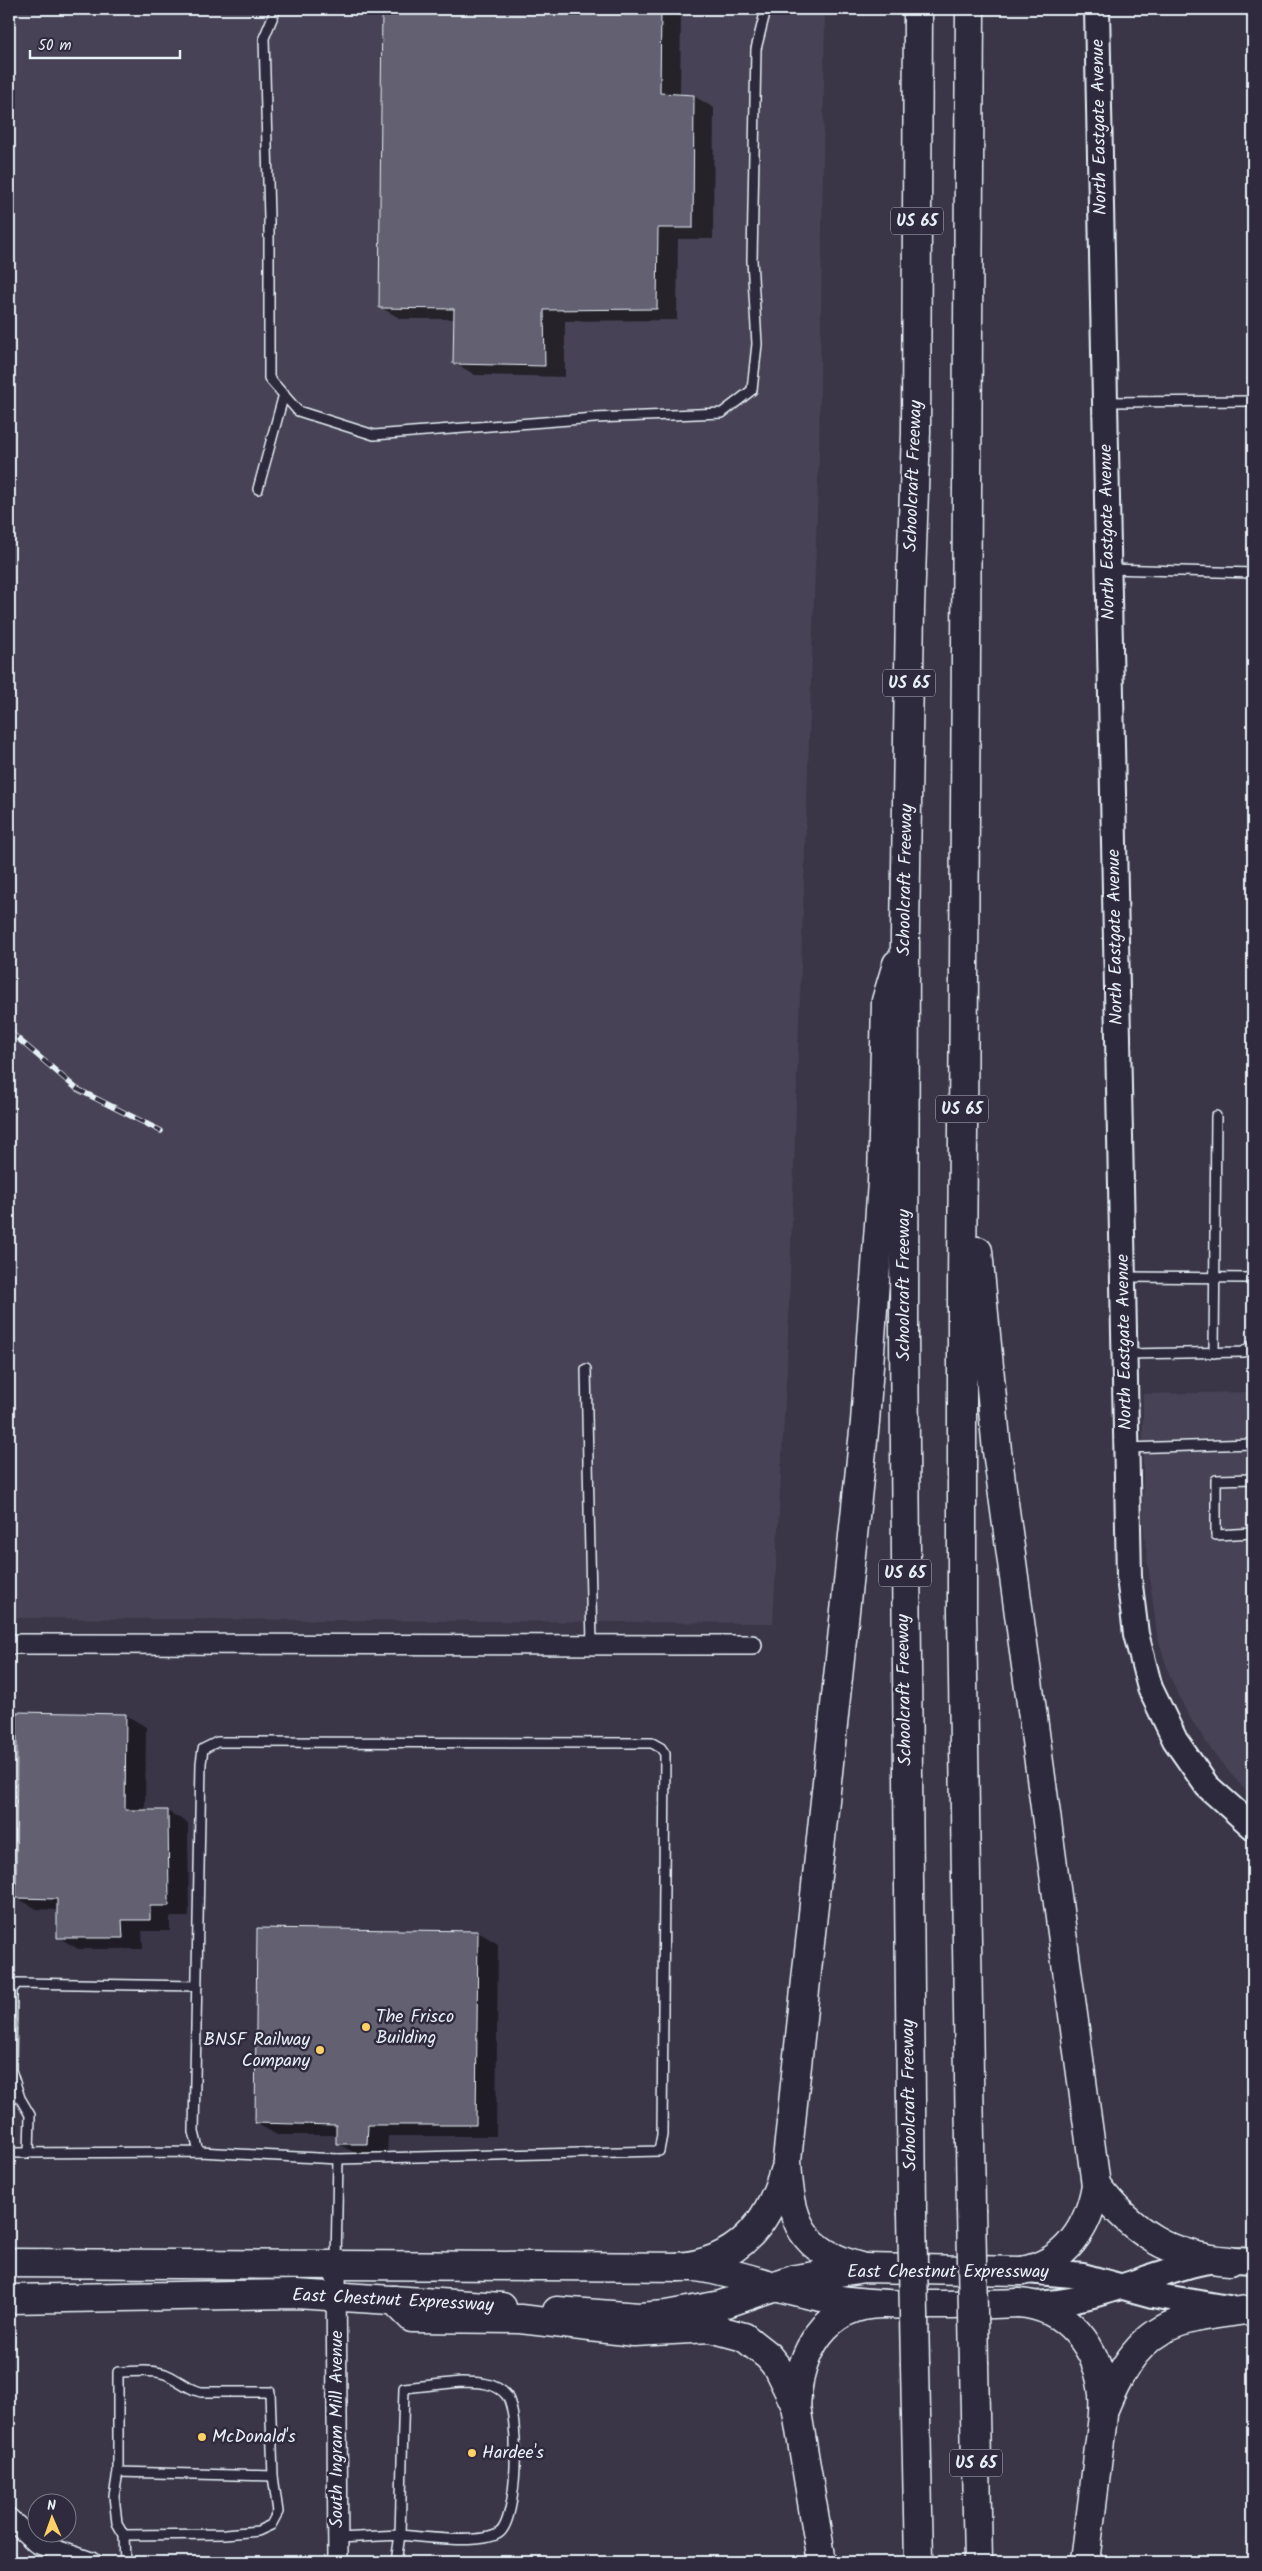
<svg xmlns="http://www.w3.org/2000/svg" width="1262" height="2571" font-family="Kalam,sans-serif">
<rect width="100%" height="100%" fill="#3a3648"/>
<filter id="ink" filterUnits="userSpaceOnUse"><feTurbulence type="fractalNoise" baseFrequency=".02" numOctaves="2"/><feDisplacementMap in="SourceGraphic" scale="10" xChannelSelector="R" yChannelSelector="G"/><feConvolveMatrix kernelMatrix="1 2 1 2 8 2 1 2 1" color-interpolation-filters="sRGB"/></filter>
<g filter="url(#ink)">
<g fill="#464354">
<path d="M9 9H825L819 456 787 1363 773 1623 9 1618Z"/>
<path d="M1253 1392V1799L1216 1757 1187 1713 1170 1677 1157 1635 1143 1525V1394Z"/>
</g>
<g fill="#0007">
<path d="M383 9H666L681 17 680 95 694 96 714 108 713 239H678L677 320 565 321V377L475 375 455 363V319H401L380 307Z"/>
<path d="M126 1715 146 1727 145 1811H167L188 1823 189 1917H170V1931H142L143 1949H78L58 1937V1910L37 1909 17 1898Z"/>
<path d="M478 1932 498 1944 496 2136H388L387 2155H358L337 2143V2135H277L256 2123Z"/>
</g>
<g fill="#636171" stroke="#e8f1f8">
<path d="M382 9H661L660 93 694 95 693 228H658L657 309 544 310 545 366 453 364 454 309 379 308Z"/>
<path d="M17 1712 126 1714 125 1810H168L169 1906H150V1920H122L123 1938H57V1899L16 1898Z"/>
<path d="M257 1928 478 1931 476 2125H368L367 2144H336V2125L255 2123Z"/>
</g>
<g fill="none" stroke-linecap="round" stroke-linejoin="round">
<defs>
<g id="service">
<path d="M276 9 264 38 269 218V378L298 411 374 435 595 418 722 413 752 390 757 344 752 260 756 49 766 9"/>
<path d="M1106 402 1253 401"/>
<path d="M258 489 284 394"/>
<path d="M1109 569 1253 573"/>
<path d="M1124 1277 1253 1278"/>
<path d="M1214 1353 1216 1116"/>
<path d="M1126 1354 1243 1352 1253 1345"/>
<path d="M586 1369 592 1644"/>
<path d="M1127 1448 1253 1444"/>
<path d="M1253 1479 1216 1480V1535L1253 1533"/>
<path d="M9 2153 199 2152 338 2159 659 2151 662 2135 665 1754 661 1748 652 1743 217 1742 203 1749 201 1763 194 2132 199 2152"/>
<path d="M29 2153 30 2115 20 2098 11 2070 12 1990 17 1983 197 1986"/>
<path d="M336 2262 338 2159"/>
<path d="M461 2382C476 2382 497 2382 507 2396 520 2416 518 2520 499 2533 482 2545 421 2537 400 2535L404 2388Z"/>
<path d="M118 2472 273 2476"/>
<path d="M124 2535 225 2534 258 2531 271 2525 278 2512 273 2476 270 2392H201C187 2389 178 2379 165 2374 151 2369 133 2372 118 2372V2472L114 2496 117 2523 124 2535 125 2562"/>
<path d="M338 2538 400 2535 396 2562"/>
</g>
<g id="minor">
<path d="M9 1644 752 1645"/>
<path d="M336 2265 338 2562"/>
<path d="M9 2518 36 2543 91 2562"/>
</g>
<g id="tertiary">
<path d="M1097 9 1129 1577 1136 1634 1150 1688 1175 1740 1207 1786 1253 1827"/>
<path d="M1027 2271 1083 2276 1152 2295 1229 2308"/>
<path d="M1029 2304C1093 2304 1143 2275 1203 2262 1219 2259 1238 2260 1253 2261"/>
</g>
<g id="primary">
<path d="M9 2263 696 2267C741 2273 782 2291 827 2298 889 2308 955 2305 1018 2303"/>
<path d="M9 2299 296 2294 502 2307"/>
<path d="M557 2311 639 2317 666 2315 721 2305 796 2279 864 2268 1022 2271"/>
</g>
<g id="motorway">
<path d="M970 9 962 1290V1611L971 2209"/>
<path d="M978 1251 997 1451 1096 2185C1089 2227 1066 2263 1022 2271"/>
<path d="M1096 2185C1132 2232 1170 2257 1230 2261"/>
<path d="M912 2213 904 1336 905 934 910 607 916 432 918 9"/>
<path d="M677 2267C736 2263 768 2225 784 2171"/>
<path d="M864 2268C800 2251 790 2222 787 2160L865 1422 882 1182 886 1001 897 964"/>
<path d="M394 2300 412 2318 520 2319 634 2332 711 2328 744 2337 768 2356 777 2367 796 2406 822 2562"/>
<path d="M1018 2303C1067 2306 1099 2348 1103 2395 1105 2415 1100 2436 1098 2456 1094 2492 1089 2527 1085 2562"/>
<path d="M974 2364 978 2562"/>
<path d="M915 2365 919 2562"/>
<path d="M796 2406C799 2353 824 2303 884 2304"/>
<path d="M1104 2409C1116 2380 1133 2346 1162 2330 1186 2316 1219 2314 1247 2310"/>
</g>
</defs>
<use href="#service" stroke="#e8f1f8" stroke-width="12"/>
<use href="#minor" stroke="#e8f1f8" stroke-width="22"/>
<use href="#tertiary" stroke="#e8f1f8" stroke-width="28"/>
<use href="#primary" stroke="#e8f1f8" stroke-width="31"/>
<use href="#motorway" stroke="#e8f1f8" stroke-width="31"/>
<use href="#service" stroke="#2f2a3d" stroke-width="9"/>
<use href="#minor" stroke="#2f2a3d" stroke-width="19"/>
<use href="#tertiary" stroke="#2f2a3d" stroke-width="24"/>
<use href="#primary" stroke="#2f2a3d" stroke-width="28"/>
<use href="#motorway" stroke="#2f2a3d" stroke-width="28"/>
<defs>
<path id="rail" d="M9 1031 77 1089 161 1131"/>
</defs>
<use href="#rail" stroke="#e8f1f8" stroke-width="5.5"/>
<use href="#rail" stroke="#2f2a3d" stroke-width="4" stroke-dasharray="11" stroke-linecap="butt"/>
<defs>
<g id="motorway-bridge">
<path d="M971 2209 974 2364"/>
<path d="M912 2213 915 2365"/>
</g>
</defs>
<use href="#motorway-bridge" stroke="#e8f1f8" stroke-width="31" stroke-linecap="butt"/>
<use href="#motorway-bridge" stroke="#2f2a3d" stroke-width="28"/>
</g>
</g>
<g fill="#ffd166" stroke="#2f2a3d" stroke-width="2">
<circle cx="366" cy="2027" r="5"/>
<circle cx="320" cy="2050" r="5"/>
<circle cx="202" cy="2437" r="5"/>
<circle cx="472" cy="2453" r="5"/>
</g>
<g text-anchor="middle" dominant-baseline="central" stroke-width="5" stroke-linejoin="round" paint-order="stroke">
<g fill="#2f2a3d" stroke="#b0b5c0" stroke-width="1">
<rect x="891" y="207.5" width="52" height="27" rx="4"/>
<rect x="883" y="669.5" width="52" height="27" rx="4"/>
<rect x="936" y="1095.5" width="52" height="27" rx="4"/>
<rect x="879" y="1559.5" width="52" height="27" rx="4"/>
<rect x="950" y="2449.5" width="52" height="27" rx="4"/>
</g>
<g font-size="16" font-weight="bold" fill="#e8f1f8">
<text x="917" y="221">US 65</text>
<text x="909" y="683">US 65</text>
<text x="962" y="1109">US 65</text>
<text x="905" y="1573">US 65</text>
<text x="976" y="2463">US 65</text>
</g>
<g font-size="18" fill="#e8f1f8" stroke="#2f2a3d">
<text transform="translate(1100 127) rotate(-91)">North Eastgate Avenue</text>
<text transform="translate(914 476) rotate(-88)">Schoolcraft Freeway</text>
<text transform="translate(1108 532) rotate(-91)">North Eastgate Avenue</text>
<text transform="translate(906 880) rotate(-89)">Schoolcraft Freeway</text>
<text transform="translate(1116 937) rotate(-91)">North Eastgate Avenue</text>
<text transform="translate(904 1285) rotate(-90)">Schoolcraft Freeway</text>
<text transform="translate(1125 1342) rotate(-91)">North Eastgate Avenue</text>
<text transform="translate(905 1690) rotate(-91)">Schoolcraft Freeway</text>
<text transform="translate(910 2095) rotate(-91)">Schoolcraft Freeway</text>
<text x="948" y="2272">East Chestnut Expressway</text>
<text transform="translate(393 2301) rotate(3)">East Chestnut Expressway</text>
<text transform="translate(337 2429) rotate(-90)">South Ingram Mill Avenue</text>
</g>
<g font-size="18" fill="#e8f1f8" stroke="#2f2a3d" text-anchor="start">
<text x="376" y="2017">The Frisco<tspan x="376" dy="21">Building</tspan></text>
<text x="310" y="2040" text-anchor="end">BNSF Railway<tspan x="310" dy="21">Company</tspan></text>
<text x="212" y="2437">McDonald's</text>
<text x="482" y="2453">Hardee's</text>
</g>
</g>
<rect width="1262" height="2571" fill="none" stroke="#2f2a3d" stroke-width="30"/>
<rect x="15" y="15" width="1232" height="2541" fill="none" stroke="#e8f1f8" stroke-width="2" filter="url(#ink)"/>
<g transform="translate(52 2518) rotate(358)"><circle r="24" fill="#2f2a3d" stroke="#797a88"/>
<path d="M0-4L9 19L0 12L-9 19Z" fill="#ffd166"/>
<text y="-8" font-size="14" font-weight="bold" text-anchor="middle" fill="#e8f1f8">N</text>
</g>
<path d="M30 50v8h150v-8" fill="none" stroke="#e8f1f8" stroke-width="2.5"/>
<text x="38" y="50" font-size="15" fill="#e8f1f8" stroke="#2f2a3d" stroke-width="4" paint-order="stroke">50 m</text>
</svg>
